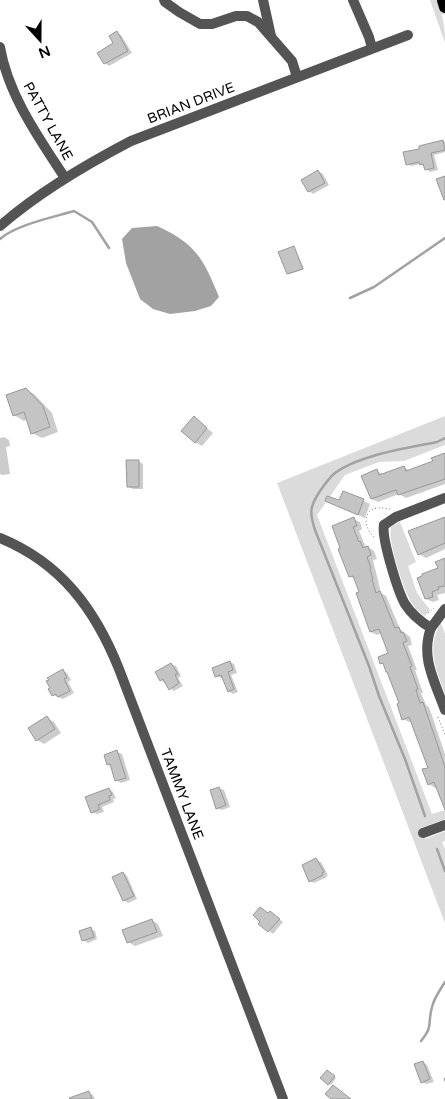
<svg xmlns="http://www.w3.org/2000/svg" width="445" height="1099" font-family="'Varela Round',sans-serif">
<rect width="100%" height="100%" fill="#fff"/>
<g fill="#dbdbdb">
<path d="M430 0H437C443 16 445 26 445 43Z"/>
<path d="M445 416V445L404 461 379 462 345 475 317 515 432 814 445 810V819L421 828 425 839 445 831V841L442 842 445 849V923L277 483Z"/>
<path d="M400 522 416 562 408 566 417 593 430 610 425 616C419 613 415 608 411 602 404 591 387 539 391 527Z"/>
<path d="M441 623 445 634V694C436 669 426 647 441 623Z"/>
</g>
<path fill="#a2a2a2" d="M157 226C196 244 203 258 219 297L211 306 195 311 170 314 153 309 140 299 126 263 122 239 132 228Z"/>
<g fill="#0003">
<path d="M117 33 121 35 132 53 109 66 105 63 115 43Z"/>
<path d="M443 141 445 142V152L434 155 438 170 430 172 421 164 411 166 407 164 421 150Z"/>
<path d="M318 171 323 174 329 185 313 194 309 191Z"/>
<path d="M294 247 304 269 290 274 288 273Z"/>
<path d="M26 389 35 395 52 413 58 432 42 438 32 433 28 419 24 421 14 415Z"/>
<path d="M194 418 213 433 202 446 195 442Z"/>
<path d="M4 437 9 440 10 446 6 447 10 474 2 475 0 474V438Z"/>
<path d="M445 454V484L406 498 399 494 378 502 372 499 377 471 384 475 404 467 410 471 434 461Z"/>
<path d="M138 461 143 464V489H133L128 487Z"/>
<path d="M344 492 370 504 365 518 326 501 340 502Z"/>
<path d="M445 518V549L426 558 419 554Z"/>
<path d="M353 519 360 522 362 529 359 531 365 545 374 551 377 559 373 560 381 593 386 596 400 629 410 637 412 645 408 646 417 670H415L423 693H421L426 705 429 707 445 754V806L437 787 435 788 429 784V768L412 721 409 722 403 719 401 704 385 665 381 663 390 654 382 633 377 635 371 632 356 580 350 576Z"/>
<path d="M445 559V593L437 595 439 600 433 602 426 599Z"/>
<path d="M230 662 234 664 237 673 231 675 238 692 233 694 229 691 223 678H221L216 676Z"/>
<path d="M171 664 176 666 181 676 178 678 183 686 174 691 161 680Z"/>
<path d="M63 671 67 673 71 680 68 682 74 693 63 699 53 695Z"/>
<path d="M47 718 54 722 61 733 44 744 37 740Z"/>
<path d="M117 752 122 754 130 780 121 783 116 780 111 766 108 764Z"/>
<path d="M219 788 224 790 230 807 222 810 217 808Z"/>
<path d="M109 789 113 792 116 798 113 799 114 802 102 807 104 812 97 814 92 812Z"/>
<path d="M316 860 321 862 328 875 326 876 327 877 314 883 310 881Z"/>
<path d="M123 873 127 876 137 899 128 903 124 900Z"/>
<path d="M270 912 283 922 273 934 260 924Z"/>
<path d="M152 920 158 924 163 936 135 946 128 942Z"/>
<path d="M91 929 95 931 97 939 88 943 83 940Z"/>
<path d="M423 1062 427 1065 434 1082 426 1084 422 1082Z"/>
<path d="M327 1071 336 1078 331 1085 322 1078Z"/>
<path d="M89 1093 93 1095 95 1099H84Z"/>
</g>
<g fill="none" stroke-linecap="round" stroke-linejoin="round">
<g stroke="#a2a2a2" stroke-width="2.5">
<path d="M0 239C15 225 54 217 74 211L92 222 109 248"/>
<path d="M350 298 374 287 445 238"/>
<path d="M425 816 405 759 379 696 369 666 315 530C309 512 310 506 320 491 325 484 329 478 335 473 359 455 408 448 437 442L445 438"/>
<path d="M437 849 445 871"/>
<path d="M421 1041C434 1025 427 1025 432 1007 434 998 440 990 445 982"/>
<path d="M445 1080V1079"/>
</g>
</g>
<g fill="#c4c4c4" stroke="#989898">
<path d="M117 31 128 51 104 64 97 53 113 43 109 36Z"/>
<path d="M443 140 445 150 431 153 434 168 425 170 423 164 420 165 419 162 406 165 403 152 419 149V146Z"/>
<path d="M318 170 325 183 308 192 301 180Z"/>
<path d="M445 176V200H444L436 179Z"/>
<path d="M294 246 303 269 287 274 278 252Z"/>
<path d="M26 388 43 406 50 427 31 434 24 412 13 416 6 395Z"/>
<path d="M194 416 207 428 195 443 181 431Z"/>
<path d="M445 453V479L398 495 396 490 371 499 361 476 377 469 379 475 404 466 406 471 433 461 431 458Z"/>
<path d="M126 460H139V487H127Z"/>
<path d="M343 491 364 499 358 515 325 501 327 496 339 500Z"/>
<path d="M354 517 357 526 353 527 359 542 360 541 363 548 368 546 371 555 367 557 371 568 370 569 373 579 372 580 376 593 380 591 395 628 399 627 401 633 403 632 407 641 403 643 412 666 410 667 418 689 416 690 420 703 423 702 445 767V810L434 782 428 785 422 769 428 768 409 717 402 720 397 704 399 703 387 672H386L383 663 380 664 378 657 388 653 379 629 370 632 356 593 359 592 353 576 349 577 338 549 340 548 332 526Z"/>
<path d="M445 517V543L418 555 408 531Z"/>
<path d="M445 558V586L438 587 439 589 432 592 433 597 425 599 417 578 422 576V574L438 568 435 562Z"/>
<path d="M230 661 233 670 228 672 234 689 228 692 221 675 215 677 212 668Z"/>
<path d="M171 663 178 674 175 675 179 683 169 690 163 679 160 681 155 672Z"/>
<path d="M63 669 67 678 64 679 70 691 58 697 56 694 52 696 48 689 50 688 46 681 49 680 47 678Z"/>
<path d="M47 716 55 729 36 741 28 728Z"/>
<path d="M117 750 126 778 115 781 110 764 107 765 104 755Z"/>
<path d="M219 787 226 805 216 809 210 790Z"/>
<path d="M109 788 112 795 109 796 110 800 98 805 100 809 91 813 85 797Z"/>
<path d="M316 858 324 872 322 873 323 875 309 882 302 865Z"/>
<path d="M123 872 134 896 123 901 112 877Z"/>
<path d="M260 907 268 913 270 911 280 919 268 932 258 924 260 922 253 915Z"/>
<path d="M152 919 157 932 127 943 122 930Z"/>
<path d="M91 927 94 937 82 941 79 931Z"/>
<path d="M423 1061 430 1079 421 1083 414 1064Z"/>
<path d="M327 1070 335 1076 328 1085 320 1078Z"/>
<path d="M333 1085 351 1099H331L325 1094Z"/>
<path d="M89 1091 92 1099H70L69 1098Z"/>
</g>
<g fill="none" stroke-linecap="round" stroke-linejoin="round">
<defs>
<path id="major" d="M443 0 445 7"/>
</defs>
<use href="#major" stroke="#dbdbdb" stroke-width="15"/>
<g stroke="#767676" stroke-width="1" stroke-dasharray="1 2.5" stroke-linecap="butt">
<path d="M374 537C365 529 361 511 377 508 381 507 386 509 390 509"/>
<path d="M428 613 434 608"/>
<path d="M438 717 445 735"/>
</g>
<g stroke="#545454" stroke-width="10">
<path d="M164 0 165 2 179 12 200 24H212L236 16H247L258 22 292 61 297 77"/>
<path d="M263 0 271 36"/>
<path d="M353 0 369 37 372 48"/>
<path d="M0 47C8 95 39 138 65 178"/>
<path d="M0 226C39 192 85 165 131 141L408 35"/>
<path d="M384 525C381 537 398 592 405 604 412 615 421 622 431 628 420 657 435 682 445 710"/>
<path d="M384 525 396 517 445 498"/>
<path d="M0 538C61 563 95 609 119 669L283 1099"/>
<path d="M431 628 445 609"/>
<path d="M423 833 445 825"/>
</g>
<use href="#major" stroke="#000" stroke-width="12"/>
</g>
<g text-anchor="middle" dominant-baseline="central" stroke-width="4.5" stroke-linejoin="round" paint-order="stroke">
<g font-size="14" fill="#000" stroke="#fff">
<text transform="translate(191 103) rotate(-21)">BRIAN DRIVE</text>
<text transform="translate(48 121) rotate(61)">PATTY LANE</text>
<text transform="translate(182 794) rotate(69)">TAMMY LANE</text>
</g>
</g>
<g transform="translate(40 40) rotate(159)" stroke="#ffffff" stroke-width="4" paint-order="stroke">
<path d="M0-4L9 19L0 12L-9 19Z" fill="#000000"/>
<text y="-8" font-size="14" font-weight="bold" text-anchor="middle" fill="#000000">N</text>
</g>
</svg>
